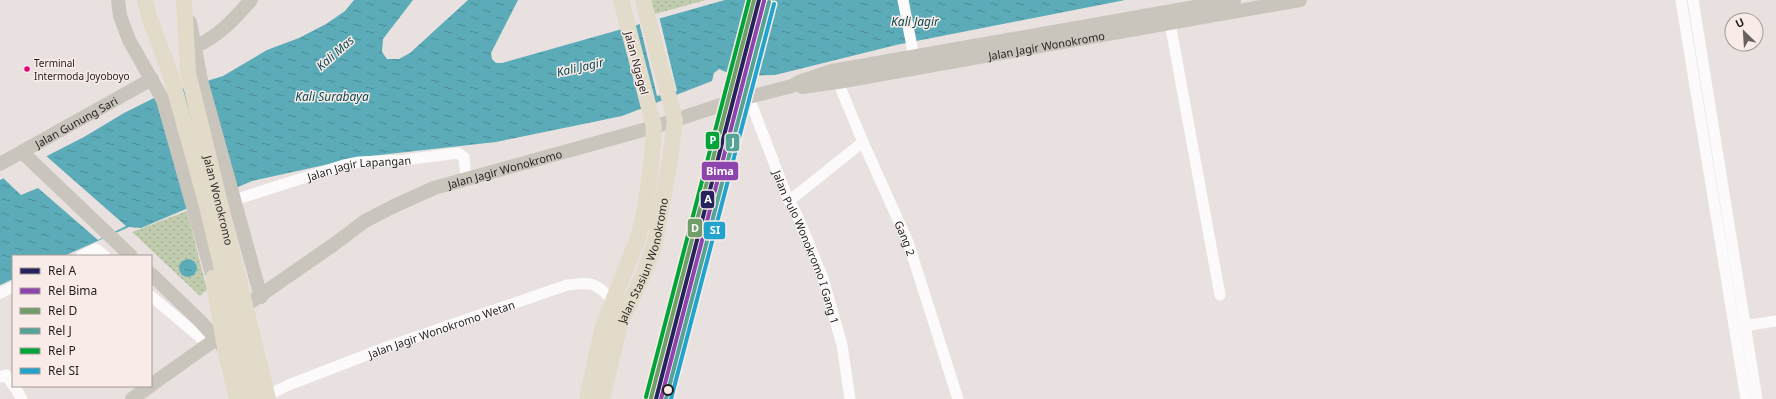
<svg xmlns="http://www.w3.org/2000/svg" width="1776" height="399" font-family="'Noto Sans',sans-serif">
<defs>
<pattern id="park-dots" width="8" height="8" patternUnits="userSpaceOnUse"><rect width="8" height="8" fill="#c0ccad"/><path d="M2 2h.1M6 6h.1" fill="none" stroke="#a5af94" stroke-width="1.8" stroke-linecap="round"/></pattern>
<pattern id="water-ripples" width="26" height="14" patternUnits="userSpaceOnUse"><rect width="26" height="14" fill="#5babb8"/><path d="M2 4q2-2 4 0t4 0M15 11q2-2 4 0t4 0" fill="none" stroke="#4b8b95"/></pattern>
</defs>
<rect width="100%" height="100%" fill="#e8e1df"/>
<g fill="url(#park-dots)">
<path d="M651 0H706L655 14Z"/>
<path d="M187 211 207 290 200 296 132 232Z"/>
</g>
<g fill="url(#water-ripples)">
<path d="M354 0H413L383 39 382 52 387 59H399L410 53 468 0H518L491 53 492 59 496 63H502L725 0H1125L896 45 775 75 735 76 719 69 714 73 712 81 622 116 496 142 361 157 252 181 141 228 129 227 64 256H13V279L0 285V180L84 137 124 113 156 97 223 76 267 50 299 38 326 24 345 11Z"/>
<circle cx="188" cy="268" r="9"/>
</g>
<g fill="#e8e1df">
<path d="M659 16 677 91 657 96 639 22Z"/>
<path d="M45 155 126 226 98 240 38 188 21 195 2 177Z"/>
</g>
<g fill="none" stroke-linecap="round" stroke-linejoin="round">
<g stroke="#fcfafa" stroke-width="11">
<path d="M903 0 914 57"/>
<path d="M1681 0 1746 399"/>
<path d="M1693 0 1757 399"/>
<path d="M1170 23 1220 295"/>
<path id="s1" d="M838 82 863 142 908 242 958 399"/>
<path id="s2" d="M749 98 788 199 797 215 823 278 842 345 850 399"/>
<path id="s3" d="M234 200 344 165 359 162 404 160 458 153 464 157 466 179"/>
<path d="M789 201 863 142"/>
<path d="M81 256 96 249 105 256"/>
<path d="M0 293 13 287"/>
<path d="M151 296 208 344"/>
<path d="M1737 327 1776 321"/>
<path d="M0 377 6 375 13 385"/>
<path d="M14 386 22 399"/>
<path id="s4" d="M267 396 286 386 387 347 567 285C592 282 596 282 613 301"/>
</g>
<g stroke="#c9c5bc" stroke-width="14">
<path d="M118 0 120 16 129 40 163 100 213 278"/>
<path d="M190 22 201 80 261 297"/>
<path d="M196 46C218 37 235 18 251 0"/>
<path id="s5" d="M802 87 838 82 1300 0"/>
<path d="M22 152 131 256"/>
<path id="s6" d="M0 164 152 79"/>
<path d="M151 274 200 321 227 351"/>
<path id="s7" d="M245 306 333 245 365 221 392 207 434 188 654 127 733 101 792 86 799 82 832 71 1234 0"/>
<path d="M151 385 216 339"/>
<path d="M132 399 150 386"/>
</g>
<g stroke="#e2dbca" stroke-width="16">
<path d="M145 0 149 16 171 76 206 202 253 399"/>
<path id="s8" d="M184 0 188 73 268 399"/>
<path d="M213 278 225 348 237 399"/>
<path d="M587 399 603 326 638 238 645 210 652 158 654 127 621 0"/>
<path id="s9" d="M602 399 621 321 644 273 655 243 670 160 675 120 643 0"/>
</g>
<defs>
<path id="rail-1" d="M656 399 759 0"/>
<path id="rail-2" d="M661 399 764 1"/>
<path id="rail-3" d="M651 398 754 0"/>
<path id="rail-4" d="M666 399 769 2"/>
<path id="rail-5" d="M646 397 749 0"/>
<path id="rail-6" d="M671 399 774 4"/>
</defs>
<use href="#rail-1" stroke="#f9ece8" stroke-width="7"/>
<use href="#rail-2" stroke="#f9ece8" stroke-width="7"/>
<use href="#rail-3" stroke="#f9ece8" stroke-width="7"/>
<use href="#rail-4" stroke="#f9ece8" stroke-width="7"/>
<use href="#rail-5" stroke="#f9ece8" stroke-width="7"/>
<use href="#rail-6" stroke="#f9ece8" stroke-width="7"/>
<use href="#rail-1" stroke="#26225e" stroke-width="4"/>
<use href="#rail-2" stroke="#8e44ad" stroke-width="4"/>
<use href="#rail-3" stroke="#6f9e68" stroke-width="4"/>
<use href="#rail-4" stroke="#53a496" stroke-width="4"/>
<use href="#rail-5" stroke="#00a53a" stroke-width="4"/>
<use href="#rail-6" stroke="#20a4cd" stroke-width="4"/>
</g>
<circle fill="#e5007d" stroke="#f9ece8" stroke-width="1.5" cx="27" cy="69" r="3.5"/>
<circle fill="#f9ece8" stroke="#221d1c" stroke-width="2" cx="668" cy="390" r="5"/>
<g text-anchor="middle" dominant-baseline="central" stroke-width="3" stroke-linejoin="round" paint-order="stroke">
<g font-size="10" fill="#221d1c" stroke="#f9ece8" text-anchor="start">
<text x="34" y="63">Terminal<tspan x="34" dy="13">Intermoda Joyoboyo</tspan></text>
</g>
<g font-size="11" fill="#221d1c" stroke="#f9ece8">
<text stroke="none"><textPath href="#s5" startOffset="248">Jalan Jagir Wonokromo</textPath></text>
<text transform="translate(637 63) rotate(75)">Jalan Ngagel</text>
<text stroke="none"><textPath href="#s6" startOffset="87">Jalan Gunung Sari</textPath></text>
<text stroke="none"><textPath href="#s3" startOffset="130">Jalan Jagir Lapangan</textPath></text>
<text stroke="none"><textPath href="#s7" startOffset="297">Jalan Jagir Wonokromo</textPath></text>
<text stroke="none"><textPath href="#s8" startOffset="204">Jalan Wonokromo</textPath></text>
<text stroke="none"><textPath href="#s1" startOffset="170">Gang 2</textPath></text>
<text stroke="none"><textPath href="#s2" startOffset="160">Jalan Pulo Wonokromo I Gang 1</textPath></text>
<text stroke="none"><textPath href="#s9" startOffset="145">Jalan Stasiun Wonokromo</textPath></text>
<text stroke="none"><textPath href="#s4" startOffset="187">Jalan Jagir Wonokromo Wetan</textPath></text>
</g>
<g font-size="12" font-style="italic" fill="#074953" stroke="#f9ece8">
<text x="915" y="21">Kali Jagir</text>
<text transform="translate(335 53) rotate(-41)">Kali Mas</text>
<text transform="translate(580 67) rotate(-13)">Kali Jagir</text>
<text x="332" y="96">Kali Surabaya</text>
</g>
</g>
<g stroke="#f9ece8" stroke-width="1.5">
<rect x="705" y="131" width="15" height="19" rx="4" fill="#00a53a"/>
<rect x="725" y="133" width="15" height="19" rx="4" fill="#53a496"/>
<rect x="701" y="161" width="38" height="20" rx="4" fill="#8e44ad"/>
<rect x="700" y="190" width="15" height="19" rx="4" fill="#26225e"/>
<rect x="687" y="218" width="16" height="20" rx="4" fill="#6f9e68"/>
<rect x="703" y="221" width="23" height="19" rx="4" fill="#20a4cd"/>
</g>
<g font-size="11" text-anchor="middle" font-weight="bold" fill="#fff">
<text x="713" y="144">P</text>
<text x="733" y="146">J</text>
<text x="720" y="175">Bima</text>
<text x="708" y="203">A</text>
<text x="695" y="232">D</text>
<text x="715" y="234">SI</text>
</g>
<rect x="12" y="255" width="140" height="132" fill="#f9ece8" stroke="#a39996"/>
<rect x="20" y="268" width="20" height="6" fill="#26225e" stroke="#a39996"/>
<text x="48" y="275" font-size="12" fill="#221d1c">Rel A</text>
<rect x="20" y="288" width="20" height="6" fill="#8e44ad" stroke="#a39996"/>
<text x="48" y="295" font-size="12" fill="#221d1c">Rel Bima</text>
<rect x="20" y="308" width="20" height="6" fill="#6f9e68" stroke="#a39996"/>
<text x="48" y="315" font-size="12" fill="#221d1c">Rel D</text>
<rect x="20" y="328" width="20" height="6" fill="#53a496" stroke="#a39996"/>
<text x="48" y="335" font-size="12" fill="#221d1c">Rel J</text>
<rect x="20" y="348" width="20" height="6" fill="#00a53a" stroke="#a39996"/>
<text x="48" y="355" font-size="12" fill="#221d1c">Rel P</text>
<rect x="20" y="368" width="20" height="6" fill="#20a4cd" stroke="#a39996"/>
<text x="48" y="375" font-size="12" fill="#221d1c">Rel SI</text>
<g transform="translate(1744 32) rotate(335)"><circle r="19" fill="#f9ece8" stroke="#a39996"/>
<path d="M0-3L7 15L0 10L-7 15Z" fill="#676260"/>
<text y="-6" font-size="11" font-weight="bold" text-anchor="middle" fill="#221d1c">U</text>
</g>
</svg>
